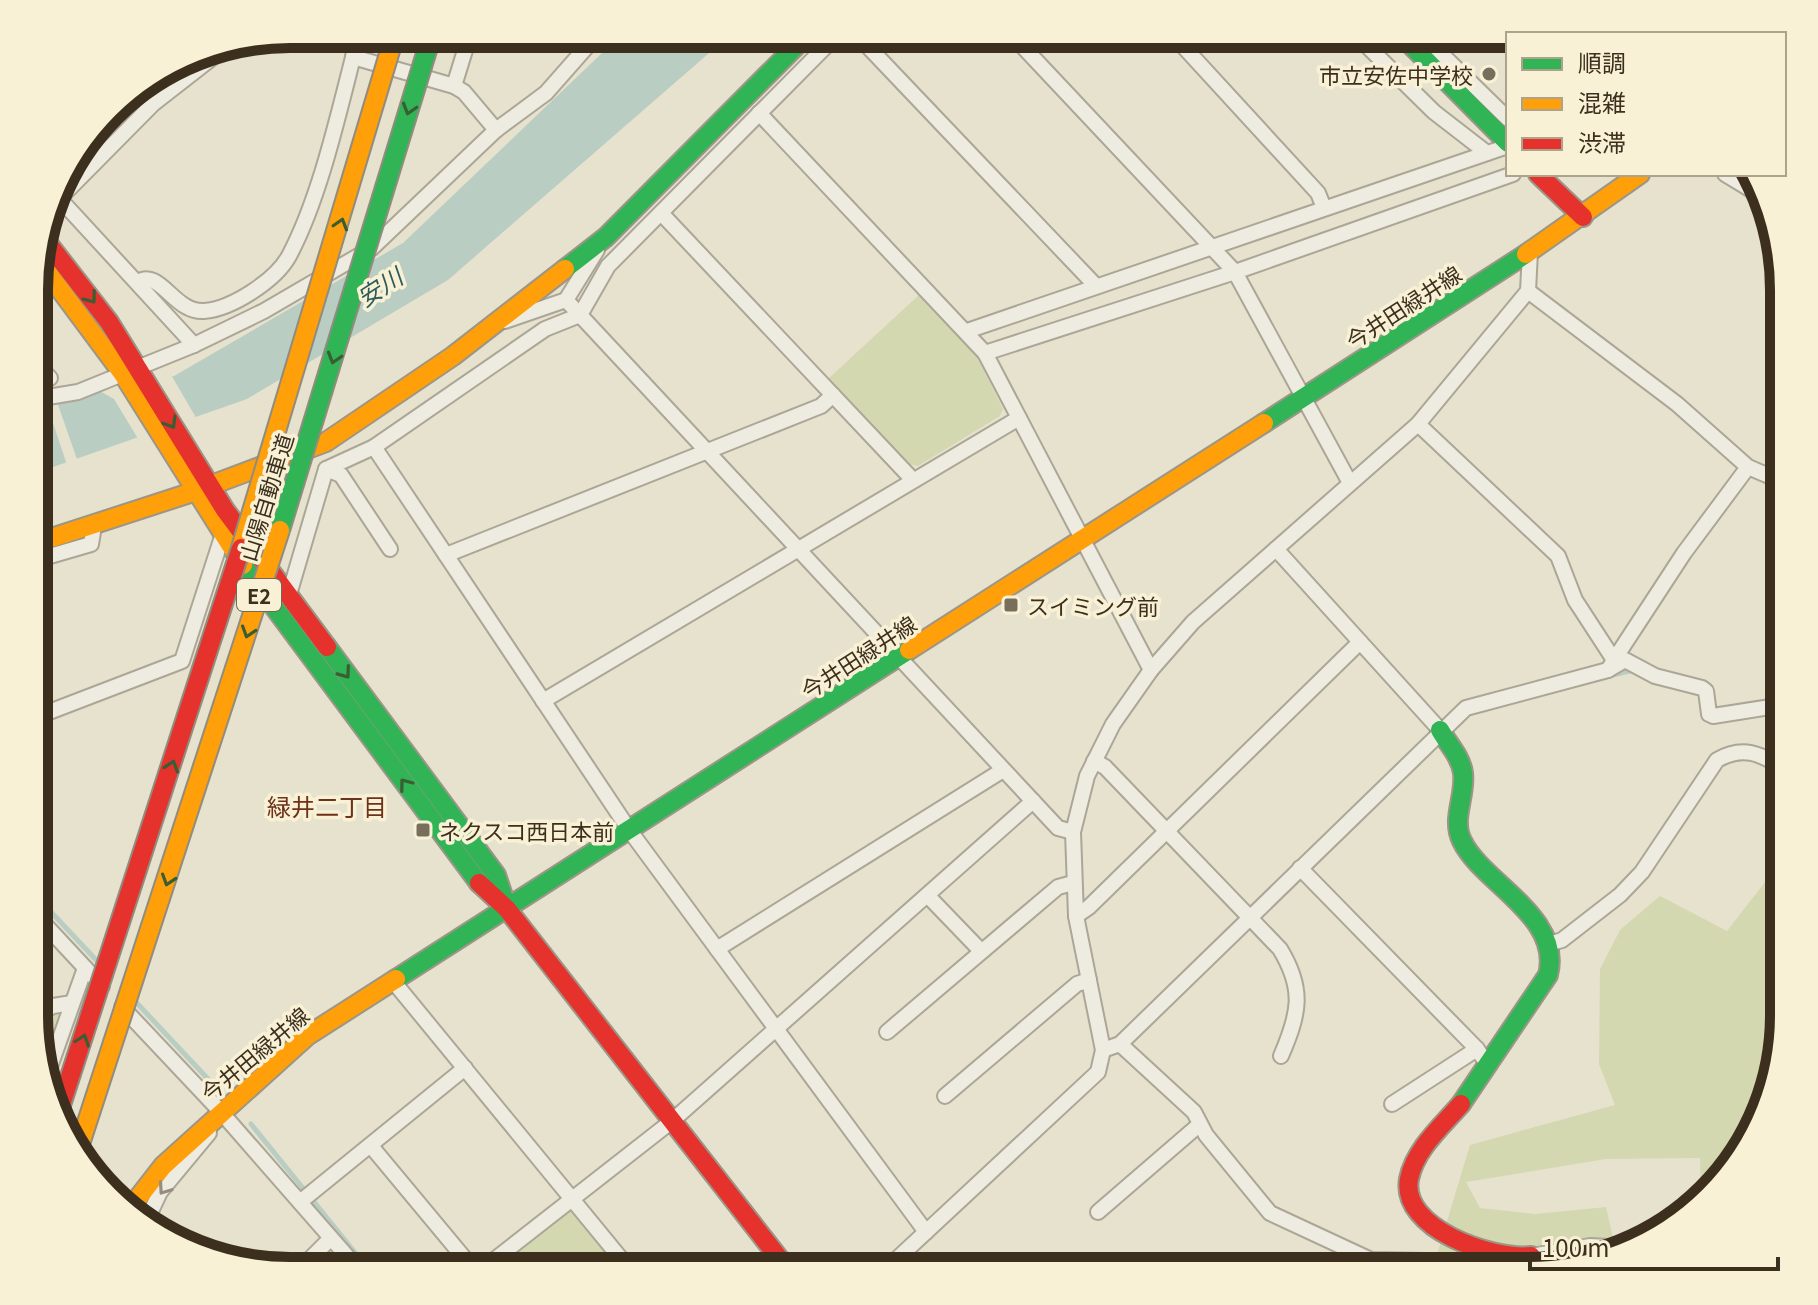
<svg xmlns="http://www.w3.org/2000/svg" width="1818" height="1305" font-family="Georgia,'Noto Sans JP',serif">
<rect width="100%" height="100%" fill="#e6e2ce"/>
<g fill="#d4d8b0">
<path d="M920 294 976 355 1003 409 1000 416 918 466 905 463 827 380Z"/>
<path d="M1783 859V1031L1765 1113 1731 1171 1701 1196 1700 1158 1606 1159 1466 1182 1480 1208 1535 1214 1606 1207 1616 1251 1529 1271H1432L1470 1145 1615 1105 1599 1064 1600 969 1620 930 1660 896 1727 931Z"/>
<path d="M51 1015H65L44 1073 36 1048V1023Z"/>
<path d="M567 1211 573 1212 620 1271H494Z"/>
</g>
<path fill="#b9cdc3" d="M622 34H731L448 280 247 399 36 473V404L174 376 403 243Z"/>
<g fill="#e6e2ce">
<path d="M170 373 198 421 140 442 114 399 96 389Z"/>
<path d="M56 399 79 465 68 468 46 402Z"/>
</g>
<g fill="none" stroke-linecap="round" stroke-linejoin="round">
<g stroke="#b9cdc3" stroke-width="5">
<path d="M1608 676 1634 670"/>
<path d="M1769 714 1783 712"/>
<path d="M36 896 98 962"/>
<path d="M135 1001 208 1079"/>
<path d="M251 1124 370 1271"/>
</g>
<defs>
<g id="street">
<path d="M856 34 1096 286"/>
<path d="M1011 34 1235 272 1350 483"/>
<path d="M1172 34 1318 193 1324 208"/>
<path d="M1355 34 1434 112 1487 153"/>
<path d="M1403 38 1422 35 1508 119"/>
<path d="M353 57 454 86 464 92 496 130"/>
<path d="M454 86 470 34"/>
<path d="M759 113 985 353 1151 670"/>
<path d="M1725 174 1763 197"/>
<path d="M57 196 194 345"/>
<path d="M53 205 153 104 230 44"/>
<path d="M661 213 913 480"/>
<path d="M138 282C160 268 174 313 204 311 232 309 276 280 289 256 322 194 341 102 359 34"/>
<path d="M1528 291 1677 404 1748 467 1783 482"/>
<path d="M566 300 1058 828 1073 832"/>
<path d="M505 321 566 300 597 250"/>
<path d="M967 331 1508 146"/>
<path d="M985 353 1235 272 1513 174"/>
<path d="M36 364 50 378"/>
<path d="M36 399 78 392 194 345 264 311 372 248 496 130 546 93 598 34"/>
<path d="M1418 424 1558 556 1575 600 1614 660 1608 670"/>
<path d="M374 447 630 831 926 1232"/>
<path d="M326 469 341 475 390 549"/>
<path d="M1276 549 1440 730"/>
<path d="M446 555 821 406 833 395"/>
<path d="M36 560 91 544 94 526"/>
<path d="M288 598 326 469 374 447 545 329 580 315 608 266 838 34"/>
<path d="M1614 660 1684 553 1748 467"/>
<path d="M543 701 1019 418"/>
<path d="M36 717 182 661 222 537"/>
<path d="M1094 761 1105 767 1280 949C1305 990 1299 1014 1281 1056"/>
<path d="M1300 868 1477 1049 1488 1065"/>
<path d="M928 896 981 951"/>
<path d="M36 915 102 986"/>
<path d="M1076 916 1089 907 1360 642"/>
<path d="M1549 944 1562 940 1620 895 1642 872 1717 760C1743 745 1760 754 1783 767"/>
<path d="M717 949 1003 770"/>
<path d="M393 981 631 1271"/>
<path d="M122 1007 221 1112 360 1271"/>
<path d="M36 1015 53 1006 72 1003"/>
<path d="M887 1032 1058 887 1073 883"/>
<path d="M1120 1044 1194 1112 1206 1135 1270 1213 1371 1260 1482 1262 1491 1255"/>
<path d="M1103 1050 1120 1044 1466 708 1608 670 1625 660 1655 676 1702 688 1706 691 1709 714 1713 716 1783 705"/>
<path d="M46 1078 85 968"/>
<path d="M945 1096 1077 984 1089 980"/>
<path d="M1392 1104 1477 1049"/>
<path d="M371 1146 475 1271"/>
<path d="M300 1202 465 1068"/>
<path d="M1098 1212 1200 1124"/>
<path d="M145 1224 160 1192 209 1133"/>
<path d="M1531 1256 1590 1246 1628 1248"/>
<path d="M299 1270 329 1240"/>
<path d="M480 1271 672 1121 1033 801"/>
<path d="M884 1271 1098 1072 1103 1050 1076 916 1073 832 1087 776 1113 724 1151 670 1193 622 1418 424 1528 291 1530 252"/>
</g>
<g id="fast">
<path d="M1400 34 1508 143"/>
<path d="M565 269 606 237 808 34"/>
<path d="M1264 423 1526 254"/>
<path d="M243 565 479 883"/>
<path d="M327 647 496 875 507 908"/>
<path d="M1440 730C1448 744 1461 757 1463 773 1466 796 1451 819 1462 841 1482 883 1563 916 1548 975L1461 1104"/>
<path d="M396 979 909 650"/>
</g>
<g id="slow">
<path d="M1526 254 1640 174"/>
<path d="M36 257 123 374 243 565"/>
<path d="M36 543 193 492 326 442 453 356 565 269"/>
<path d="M909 650 1264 423"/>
<path d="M128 1211 163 1166 307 1036 396 979"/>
</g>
<g id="jam">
<path d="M1538 174 1583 217"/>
<path d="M43 237 109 322 225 510 327 647"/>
<path d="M479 883 507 909 789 1271"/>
<path d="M1461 1104C1442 1126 1415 1149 1409 1179 1400 1229 1493 1260 1531 1256"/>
</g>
</defs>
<use href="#street" stroke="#aca697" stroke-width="18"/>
<use href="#fast" stroke="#9b9687" stroke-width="22"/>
<use href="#slow" stroke="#9b9687" stroke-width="22"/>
<use href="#jam" stroke="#9b9687" stroke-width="22"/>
<use href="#street" stroke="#eeebe0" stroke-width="14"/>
<use href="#fast" stroke="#30b455" stroke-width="18"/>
<use href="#slow" stroke="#ff9f0a" stroke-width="18"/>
<use href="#jam" stroke="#e5322d" stroke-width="18"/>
<defs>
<path id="fast-bridge" d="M280 530 432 34"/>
<g id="slow-bridge">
<path d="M241 548 395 34"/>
<path d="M77 1153 280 530"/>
</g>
<path id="jam-bridge" d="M58 1114 241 548"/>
</defs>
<use href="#fast-bridge" stroke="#918c7e" stroke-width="22" stroke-linecap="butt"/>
<use href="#slow-bridge" stroke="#918c7e" stroke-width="22" stroke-linecap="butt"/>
<use href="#jam-bridge" stroke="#918c7e" stroke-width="22" stroke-linecap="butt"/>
<use href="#fast-bridge" stroke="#30b455" stroke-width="18"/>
<use href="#slow-bridge" stroke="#ff9f0a" stroke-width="18"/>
<use href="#jam-bridge" stroke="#e5322d" stroke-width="18"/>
</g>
<defs><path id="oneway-chevron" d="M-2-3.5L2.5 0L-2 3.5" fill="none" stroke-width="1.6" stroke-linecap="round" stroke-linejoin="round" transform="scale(2)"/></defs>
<g stroke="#385e31">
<use href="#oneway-chevron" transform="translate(409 109) rotate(107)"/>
<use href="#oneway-chevron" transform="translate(341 224) rotate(-73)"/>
<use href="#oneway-chevron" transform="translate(91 298) rotate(53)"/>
<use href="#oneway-chevron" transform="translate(334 358) rotate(107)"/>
<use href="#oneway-chevron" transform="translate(171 423) rotate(59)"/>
<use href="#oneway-chevron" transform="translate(248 632) rotate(108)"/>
<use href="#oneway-chevron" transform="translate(345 673) rotate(54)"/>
<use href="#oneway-chevron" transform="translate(172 766) rotate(-72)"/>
<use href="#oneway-chevron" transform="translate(405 784) rotate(-127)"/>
<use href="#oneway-chevron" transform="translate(168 880) rotate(108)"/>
<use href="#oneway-chevron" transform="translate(83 1040) rotate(-71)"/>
</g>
<use stroke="#968d7f" href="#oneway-chevron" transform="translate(164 1189) rotate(125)"/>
<g fill="#786e5c" stroke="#f8f1d5" stroke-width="3">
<circle cx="1489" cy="74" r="8"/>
<rect x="1003" y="597" width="16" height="16" rx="4"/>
<rect x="415" y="822" width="16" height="16" rx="4"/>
</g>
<g text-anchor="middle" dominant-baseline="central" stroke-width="7" stroke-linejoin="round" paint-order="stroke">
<rect fill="#f8f1d5" stroke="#756955" stroke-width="2" x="237" y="579" width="44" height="32" rx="6"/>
<g font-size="20" font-weight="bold" fill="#3d2f1e">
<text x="259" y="595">E2</text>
</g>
<g font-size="22" fill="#3d2f1e" stroke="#f8f1d5" text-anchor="start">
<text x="1473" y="74" text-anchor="end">市立安佐中学校</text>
<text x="1027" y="605">スイミング前</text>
<text x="439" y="830">ネクスコ西日本前</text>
</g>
<g font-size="22" fill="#3d2f1e" stroke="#f8f1d5">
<text transform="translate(1403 306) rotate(-33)">今井田緑井線</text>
<text transform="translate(265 497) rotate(-73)">山陽自動車道</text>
<text transform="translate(858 656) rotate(-33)">今井田緑井線</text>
<text transform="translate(254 1053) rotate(-40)">今井田緑井線</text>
</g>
<g font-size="24" font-style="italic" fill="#2c5c5d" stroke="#f8f1d5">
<text transform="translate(379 286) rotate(-33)">安川</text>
</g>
<g font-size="24" fill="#6c321a" stroke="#f8f1d5">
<text x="327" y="805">緑井二丁目</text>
</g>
</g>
<path d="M0 0H1818V1305H0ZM290 48H1528A242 242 0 0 1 1770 290V1015A242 242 0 0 1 1528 1257H290A242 242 0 0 1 48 1015V290A242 242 0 0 1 290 48Z" fill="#f8f1d5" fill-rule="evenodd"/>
<path fill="none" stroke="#3d2f1e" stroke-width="10" d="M290 48H1528A242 242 0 0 1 1770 290V1015A242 242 0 0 1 1528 1257H290A242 242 0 0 1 48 1015V290A242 242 0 0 1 290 48Z"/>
<rect x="1506" y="32" width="280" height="144" fill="#f8f1d5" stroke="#ada38c" stroke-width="2"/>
<rect x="1522" y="58" width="40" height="12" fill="#30b455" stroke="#ada38c" stroke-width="2"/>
<text x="1578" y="72" font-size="24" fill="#3d2f1e">順調</text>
<rect x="1522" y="98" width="40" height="12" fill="#ff9f0a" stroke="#ada38c" stroke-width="2"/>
<text x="1578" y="112" font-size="24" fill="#3d2f1e">混雑</text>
<rect x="1522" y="138" width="40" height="12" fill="#e5322d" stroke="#ada38c" stroke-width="2"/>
<text x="1578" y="152" font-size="24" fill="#3d2f1e">渋滞</text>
<path d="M1530 1257v12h248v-12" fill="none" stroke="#3d2f1e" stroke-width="4"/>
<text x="1542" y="1257" font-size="24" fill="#3d2f1e" stroke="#f8f1d5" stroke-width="6" paint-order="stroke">100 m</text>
</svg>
